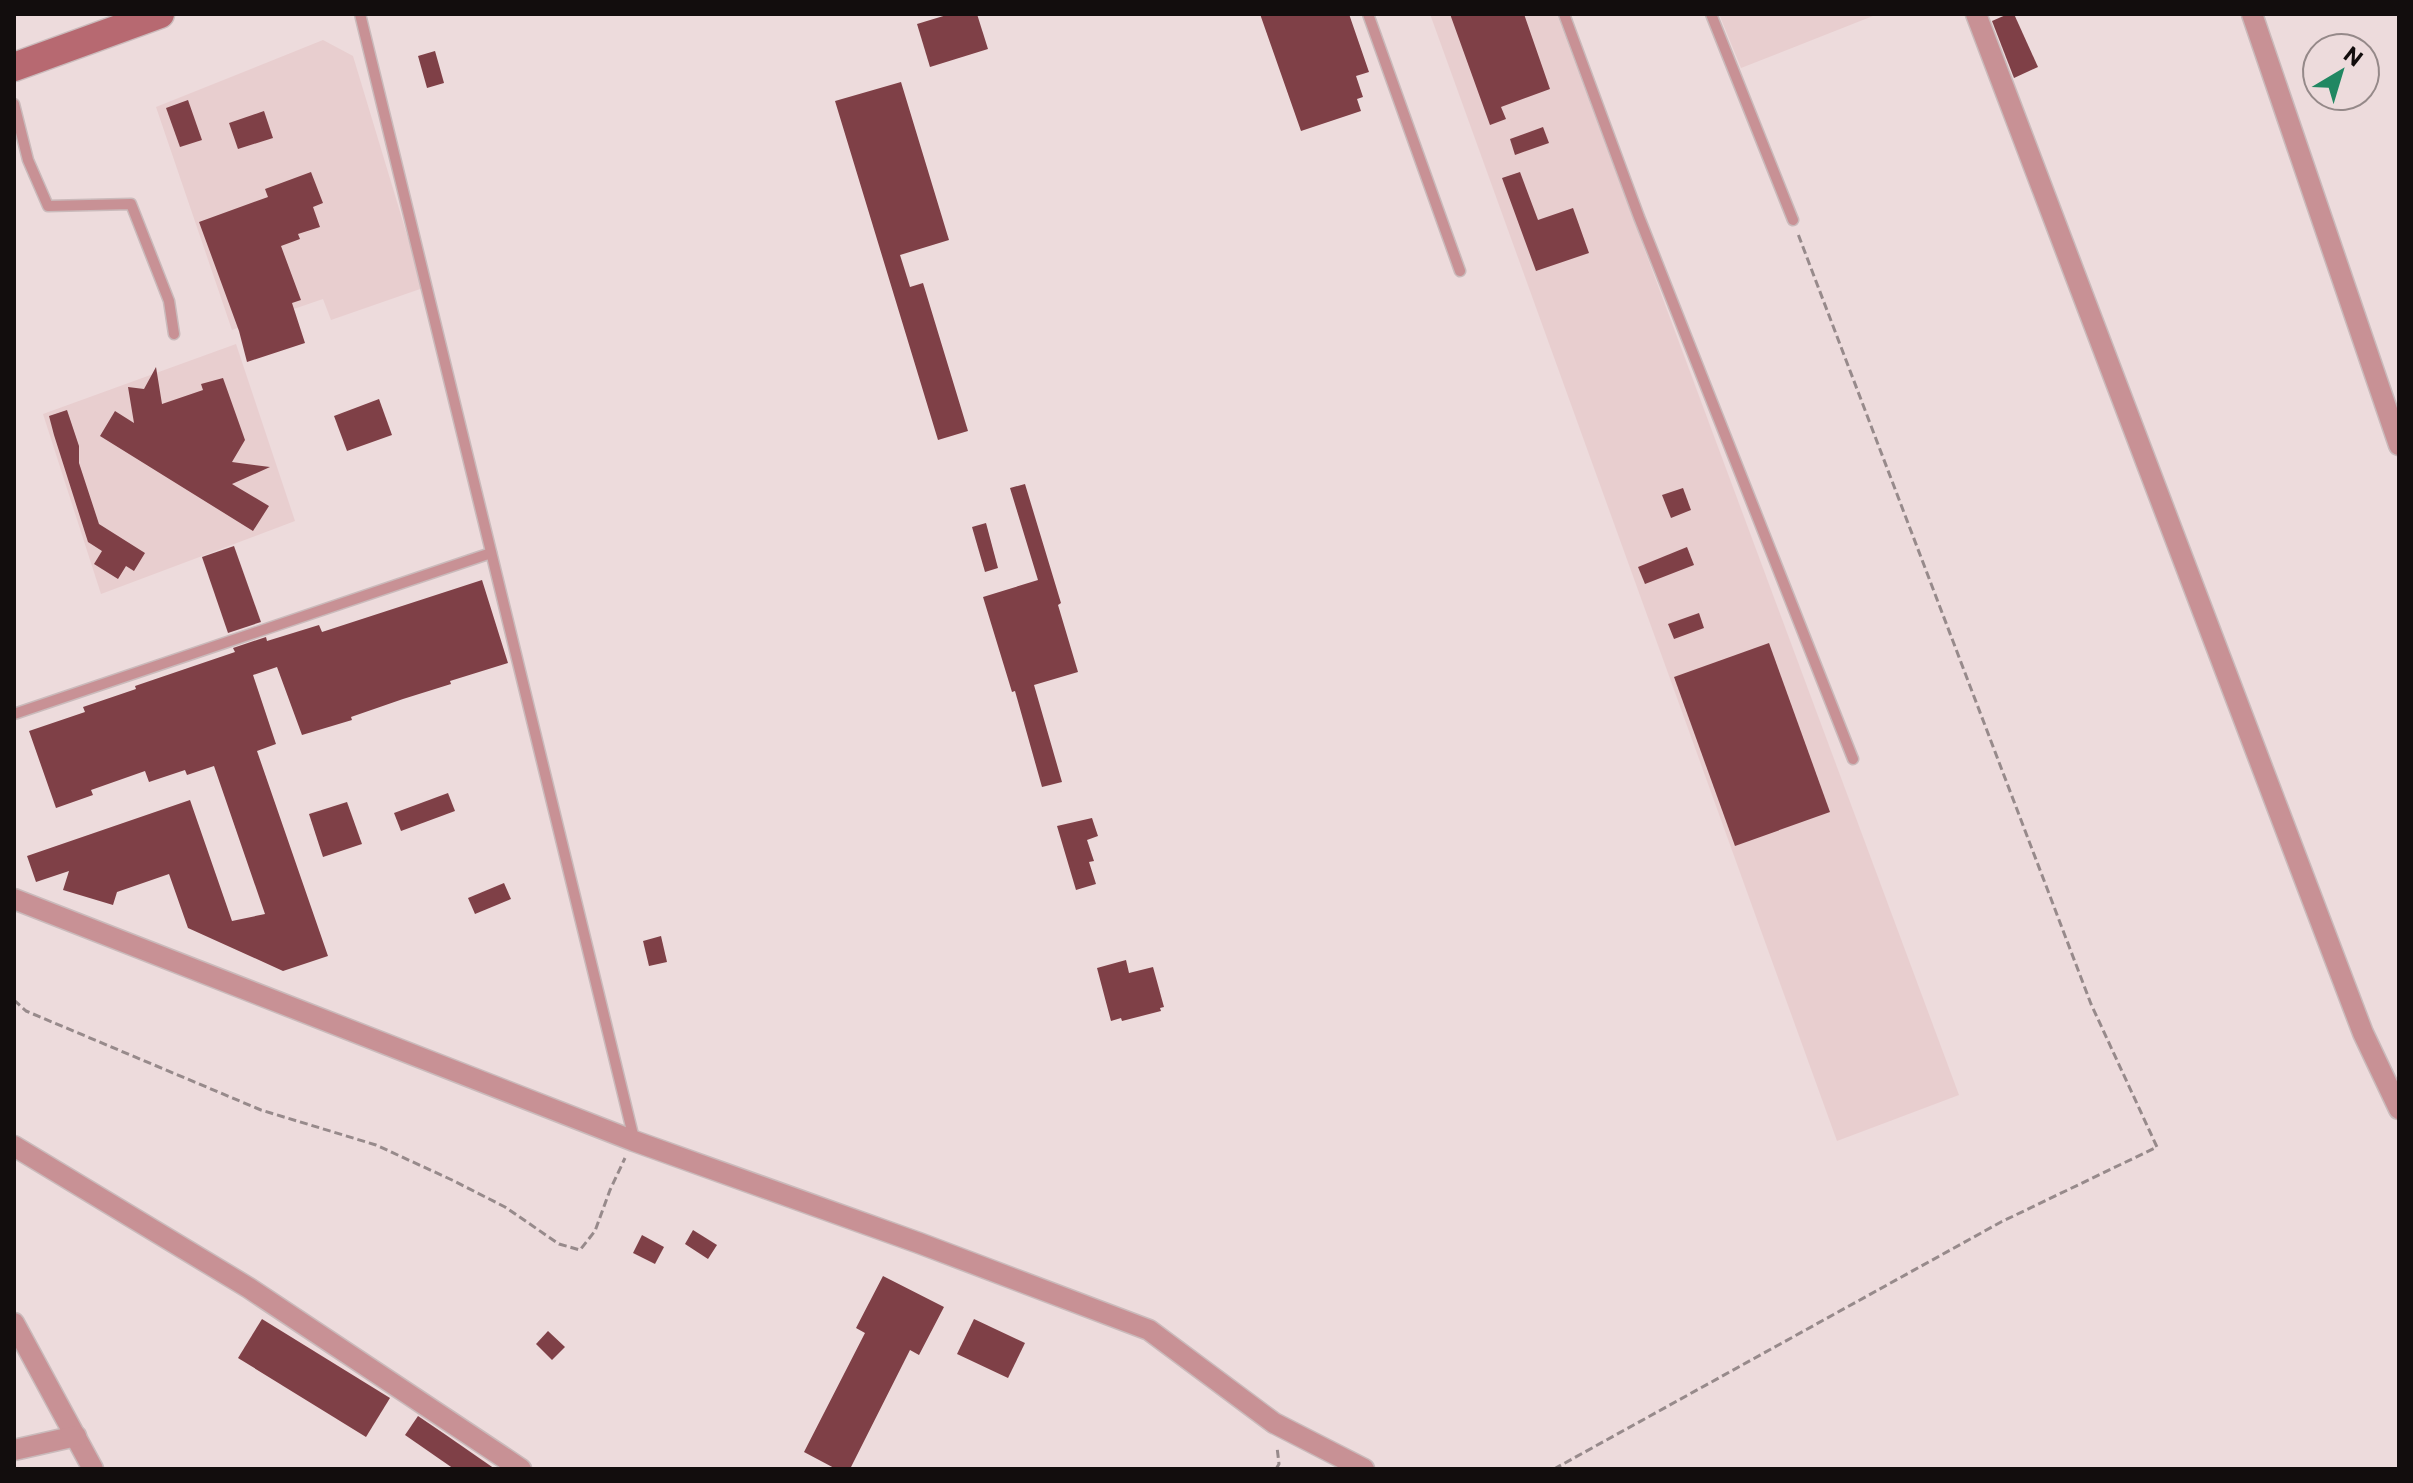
<svg xmlns="http://www.w3.org/2000/svg" width="2413" height="1483" font-family="Commissioner,sans-serif">
<rect width="100%" height="100%" fill="#eddbdc"/>
<g fill="#e8cecf">
<path d="M1430 14H1557L1959 1095 1837 1141Z"/>
<path d="M1719 14H1878L1741 68Z"/>
<path d="M323 40 353 56 423 288 331 320 323 299 232 330 156 107Z"/>
<path d="M236 344 295 521 101 594 43 414Z"/>
</g>
<g fill="#7f4047">
<path d="M950 14H977L988 49 930 67 917 24Z"/>
<path d="M1260 14H1349L1369 72 1356 76 1363 97 1357 99 1361 111 1301 131Z"/>
<path d="M1450 14H1524L1550 89 1501 107 1506 119 1490 125Z"/>
<path d="M2008 14H2014L2038 67 2014 78 1992 21Z"/>
<path d="M435 51 444 83 427 88 418 56Z"/>
<path d="M901 82 949 240 900 255 910 287 923 283 968 431 938 440 835 101Z"/>
<path d="M188 100 202 140 180 147 166 108Z"/>
<path d="M264 111 273 138 238 149 229 123Z"/>
<path d="M1543 127 1549 143 1515 155 1510 139Z"/>
<path d="M311 172 323 203 313 207 320 227 298 234 300 239 281 246 301 300 292 303 305 343 247 362 239 331 199 222 268 197 265 189Z"/>
<path d="M1520 172 1538 220 1573 208 1589 253 1536 271 1502 178Z"/>
<path d="M156 367 162 404 203 390 201 384 223 378 245 440 232 462 270 467 232 484 269 506 253 531 100 436 115 411 134 423 128 387 144 389Z"/>
<path d="M379 399 392 435 347 451 334 416Z"/>
<path d="M67 410 79 446V463L99 524 145 553 134 571 126 566 118 579 94 564 102 551 88 542 54 435 49 416Z"/>
<path d="M1025 484 1061 603 1058 605 1078 672 1034 685 1062 782 1042 787 1015 691 1012 692 983 597 1038 580 1010 488Z"/>
<path d="M1683 488 1691 510 1671 518 1662 495Z"/>
<path d="M986 523 998 568 985 572 972 527Z"/>
<path d="M234 546 261 622 228 633 202 557Z"/>
<path d="M1687 547 1694 565 1645 584 1638 567Z"/>
<path d="M482 580 508 663 450 681 451 684 403 699 351 717 352 720 302 735 277 667 253 675 276 744 257 751 328 956 283 971 188 928 169 874 117 892 113 905 63 890 69 871 36 882 27 856 190 800 232 921 265 914 214 766 187 775 185 770 149 782 145 771 91 790 93 795 56 808 29 731 85 712 83 707 136 689 135 686 235 652 233 648 266 637 267 641 319 625 322 632Z"/>
<path d="M1699 613 1704 628 1674 639 1668 624Z"/>
<path d="M1769 643 1830 812 1735 846 1674 677Z"/>
<path d="M448 793 455 811 401 831 394 813Z"/>
<path d="M347 802 362 844 323 857 309 814Z"/>
<path d="M1092 818 1098 836 1087 840 1094 861 1089 862 1096 884 1076 890 1057 826Z"/>
<path d="M504 883 511 899 475 914 468 898Z"/>
<path d="M661 936 667 962 649 966 643 941Z"/>
<path d="M1126 960 1129 973 1153 967 1164 1007 1160 1008 1161 1011 1122 1021 1121 1018 1111 1021 1097 968Z"/>
<path d="M693 1230 717 1245 708 1259 685 1244Z"/>
<path d="M642 1235 664 1247 655 1264 633 1253Z"/>
<path d="M883 1276 944 1307 919 1355 910 1350 850 1469H836L804 1452 865 1333 856 1328Z"/>
<path d="M262 1319 390 1398 366 1437 238 1358Z"/>
<path d="M974 1319 1025 1343 1008 1378 957 1354Z"/>
<path d="M548 1331 565 1347 552 1360 536 1344Z"/>
<path d="M418 1416 446 1435 495 1469H454L405 1435Z"/>
</g>
<g fill="none" stroke-linecap="round" stroke-linejoin="round">
<defs>
<g id="lane">
<path d="M360 14 634 1139"/>
<path d="M1368 14 1460 271"/>
<path d="M1564 14 1639 217 1853 759"/>
<path d="M1711 14 1793 220"/>
<path d="M14 104 28 160 48 206 131 204 169 301 174 334"/>
<path d="M14 714 491 553"/>
</g>
<g id="street">
<path d="M1976 14 2363 1033 2399 1109"/>
<path d="M2252 14 2399 445"/>
<path d="M14 899 634 1141 919 1243 1149 1330 1274 1423 1364 1469"/>
<path d="M14 1146 249 1288 521 1469"/>
<path d="M14 1323 93 1469"/>
<path d="M14 1450 76 1436"/>
</g>
<path id="secondary" d="M14 67 160 14"/>
</defs>
<use href="#lane" stroke="#cababb" stroke-width="13"/>
<use href="#street" stroke="#cababb" stroke-width="23"/>
<use href="#secondary" stroke="#cababb" stroke-width="31"/>
<g stroke="#978a8b" stroke-width="3" stroke-dasharray="8 4" stroke-linecap="butt">
<path d="M14 1000 26 1011 261 1110 376 1145 452 1180 505 1207 559 1244 580 1250 595 1231 610 1190 625 1158"/>
<path d="M1276 1469 1279 1464 1277 1447"/>
<path d="M1554 1469 2001 1222 2157 1147 2091 1004 1798 234"/>
</g>
<use href="#lane" stroke="#c89195" stroke-width="10"/>
<use href="#street" stroke="#c89195" stroke-width="20"/>
<use href="#secondary" stroke="#b76971" stroke-width="28"/>
</g>
<rect width="2413" height="1483" fill="none" stroke="#120d0d" stroke-width="32"/>
<g transform="translate(2341 72) rotate(38)"><circle r="38" fill="#eddbdc" stroke="#958989" stroke-width="2"/>
<path d="M0-6L14 30L0 20L-14 30Z" fill="#218762"/>
<text y="-12" font-size="22" font-weight="bold" text-anchor="middle" fill="#120d0d">N</text>
</g>
</svg>
